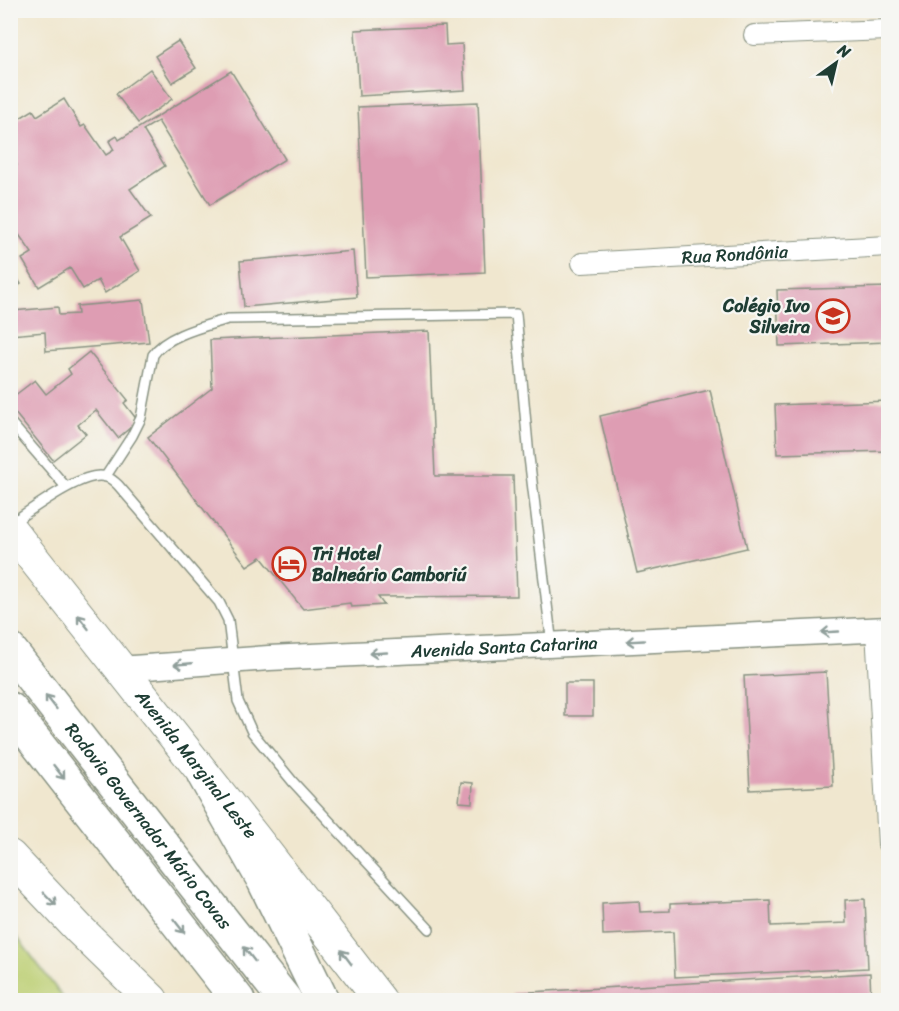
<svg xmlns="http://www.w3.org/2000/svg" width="899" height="1011" font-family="Sriracha,sans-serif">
<rect width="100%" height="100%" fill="#f6f6f2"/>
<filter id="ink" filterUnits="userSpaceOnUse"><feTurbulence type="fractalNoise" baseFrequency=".0167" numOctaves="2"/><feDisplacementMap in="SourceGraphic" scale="12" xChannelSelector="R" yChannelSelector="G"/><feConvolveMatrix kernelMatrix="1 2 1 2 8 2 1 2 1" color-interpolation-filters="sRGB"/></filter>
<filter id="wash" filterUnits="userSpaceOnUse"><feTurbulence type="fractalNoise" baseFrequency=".008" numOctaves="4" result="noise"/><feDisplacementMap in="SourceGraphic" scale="24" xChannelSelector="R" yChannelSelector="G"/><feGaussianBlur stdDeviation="1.35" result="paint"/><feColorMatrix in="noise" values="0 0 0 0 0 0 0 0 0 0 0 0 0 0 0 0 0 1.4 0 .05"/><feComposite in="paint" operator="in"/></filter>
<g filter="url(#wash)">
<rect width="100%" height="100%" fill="#f0e7cf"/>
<path fill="#bbce71" stroke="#6d8652" stroke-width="1.5" d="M11 929 65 1000H11Z"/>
<g id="blocks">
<g fill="#de9db3">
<path d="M445 26 446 45 462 44 465 90 359 96 355 30Z"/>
<path d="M178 41 196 68 172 83 155 56Z"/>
<path d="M150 69 172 99 138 123 116 94Z"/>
<path d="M231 71 285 159 210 205 158 121 143 130 165 166 130 189 151 218 120 237 140 271 105 293 98 280 83 289 70 268 39 287 22 259 32 253 10 222V169L17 165 10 154V124L33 110 37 116 64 99 81 127 85 125 106 155 114 150 109 141 117 136 119 140Z"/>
<path d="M478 102 485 272 366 277 358 107Z"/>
<path d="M353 251 357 297 244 307 240 261Z"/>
<path d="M10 267 21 284 10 291Z"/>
<path d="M888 287V342L779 346 777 290Z"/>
<path d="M143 300 149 342 46 351 45 332 10 335 12 311 58 307 59 315 78 314 77 306Z"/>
<path d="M429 331 435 476H513L517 596 378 597 384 605 351 607 350 603 303 609 261 557 247 566 148 437 212 388 210 340Z"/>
<path d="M89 352 128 400 124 403 138 421 118 438 96 410 78 425 86 434 53 460 10 407V399L35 380 46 394 71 374 68 369Z"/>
<path d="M710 390 747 548 637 573 600 416Z"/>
<path d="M888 401V451L777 454 775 405Z"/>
<path d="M826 672 833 786 750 790 744 676Z"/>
<rect x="565" y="683" width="28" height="33"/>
<path d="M461 782 473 783 472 803 459 802Z"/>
<path d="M865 899 868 968 675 977 673 932 603 935 602 903 639 901 640 912 670 911V904L770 900 771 926 846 923 845 900Z"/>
<path d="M870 973 871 1000H512V993Z"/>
<path d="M493 998V1000H472V999Z"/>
</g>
</g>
</g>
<g filter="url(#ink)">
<use href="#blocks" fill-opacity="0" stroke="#889282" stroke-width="1.5"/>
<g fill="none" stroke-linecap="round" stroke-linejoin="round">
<defs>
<g id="service">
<path d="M10 422 66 487"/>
<path d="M106 476 132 436 141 418 153 355C166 335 206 326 228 319L516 314 529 457 552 645"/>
<path d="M10 524C30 511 84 469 106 477 110 478 115 482 118 485L219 602 228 620 238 701 252 732 293 782 429 929"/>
</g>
<g id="minor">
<path d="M754 35 888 30"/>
<path id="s1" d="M582 263 888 246"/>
<path d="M876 630 888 844"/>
</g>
<g id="tertiary">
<path id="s2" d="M119 669 269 658 888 629"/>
</g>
<g id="primary">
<path id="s3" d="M10 529 254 837 380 1000"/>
<path d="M10 856 80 930 152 1000"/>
</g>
<g id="motorway">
<path id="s4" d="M10 650 285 1000"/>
<path d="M10 709 238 1000"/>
<path d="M204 775 264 881 322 1000"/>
</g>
</defs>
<use href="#service" stroke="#889282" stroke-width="12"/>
<use href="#minor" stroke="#889282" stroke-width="22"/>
<use href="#tertiary" stroke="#889282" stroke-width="27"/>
<use href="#primary" stroke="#889282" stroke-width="34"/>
<use href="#motorway" stroke="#889282" stroke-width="36"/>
<use href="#service" stroke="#fff" stroke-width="9"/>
<use href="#minor" stroke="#fff" stroke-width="20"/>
<use href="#tertiary" stroke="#fff" stroke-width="24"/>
<use href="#primary" stroke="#fff" stroke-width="32"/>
<use href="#motorway" stroke="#fff" stroke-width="33"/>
</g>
<defs><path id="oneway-shaft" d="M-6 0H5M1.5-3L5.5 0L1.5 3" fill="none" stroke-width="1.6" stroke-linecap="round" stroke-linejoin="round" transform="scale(1.5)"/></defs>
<g stroke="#8f9e9a">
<use href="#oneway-shaft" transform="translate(83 622) rotate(-128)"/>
<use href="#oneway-shaft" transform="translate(830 632) rotate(177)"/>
<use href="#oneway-shaft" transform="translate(635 641) rotate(177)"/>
<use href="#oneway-shaft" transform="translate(378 653) rotate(177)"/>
<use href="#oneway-shaft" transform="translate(183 664) rotate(175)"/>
<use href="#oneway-shaft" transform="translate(51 702) rotate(-128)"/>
<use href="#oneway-shaft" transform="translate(59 772) rotate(52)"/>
<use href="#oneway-shaft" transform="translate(50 899) rotate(46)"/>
<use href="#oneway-shaft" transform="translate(179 926) rotate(52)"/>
<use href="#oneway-shaft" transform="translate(249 954) rotate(-128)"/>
<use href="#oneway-shaft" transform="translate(346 957) rotate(-127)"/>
</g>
</g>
<defs>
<symbol id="school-ring" viewBox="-11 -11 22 22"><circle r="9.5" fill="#f6f6f2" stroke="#c8321e" stroke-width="1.5"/><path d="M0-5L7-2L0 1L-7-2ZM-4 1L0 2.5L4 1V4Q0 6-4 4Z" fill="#c8321e"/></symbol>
<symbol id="hotel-ring" viewBox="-11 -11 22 22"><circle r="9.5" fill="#f6f6f2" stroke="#c8321e" stroke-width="1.5"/><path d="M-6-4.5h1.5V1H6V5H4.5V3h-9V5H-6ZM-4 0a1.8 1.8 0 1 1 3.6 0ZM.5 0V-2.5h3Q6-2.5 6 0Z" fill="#c8321e"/></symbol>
</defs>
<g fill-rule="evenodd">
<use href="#school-ring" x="814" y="297" width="38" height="38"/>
<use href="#hotel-ring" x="270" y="545" width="38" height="38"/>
</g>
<g text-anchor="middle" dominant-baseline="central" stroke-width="4.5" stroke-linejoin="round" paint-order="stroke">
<g font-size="18" fill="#1f3d34" stroke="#f6f6f2">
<text stroke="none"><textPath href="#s1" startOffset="153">Rua Rondônia</textPath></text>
<text stroke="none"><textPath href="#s2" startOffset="386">Avenida Santa Catarina</textPath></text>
<text stroke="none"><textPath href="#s3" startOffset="300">Avenida Marginal Leste</textPath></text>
<text stroke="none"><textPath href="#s4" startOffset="224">Rodovia Governador Mário Covas</textPath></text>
</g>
<g font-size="18" font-weight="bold" fill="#1f3d34" stroke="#f6f6f2" text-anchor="end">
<text x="810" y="306">Colégio Ivo<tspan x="810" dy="21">Silveira</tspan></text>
<text x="312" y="554" text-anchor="start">Tri Hotel<tspan x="312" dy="21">Balneário Camboriú</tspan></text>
</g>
</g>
<rect width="899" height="1011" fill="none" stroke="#f6f6f2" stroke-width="36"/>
<g transform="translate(836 63) rotate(34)" stroke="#f6f6f2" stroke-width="4.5" paint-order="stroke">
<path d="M0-4.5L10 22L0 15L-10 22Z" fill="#1f3d34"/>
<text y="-9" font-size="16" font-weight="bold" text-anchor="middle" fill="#1f3d34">N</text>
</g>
</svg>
